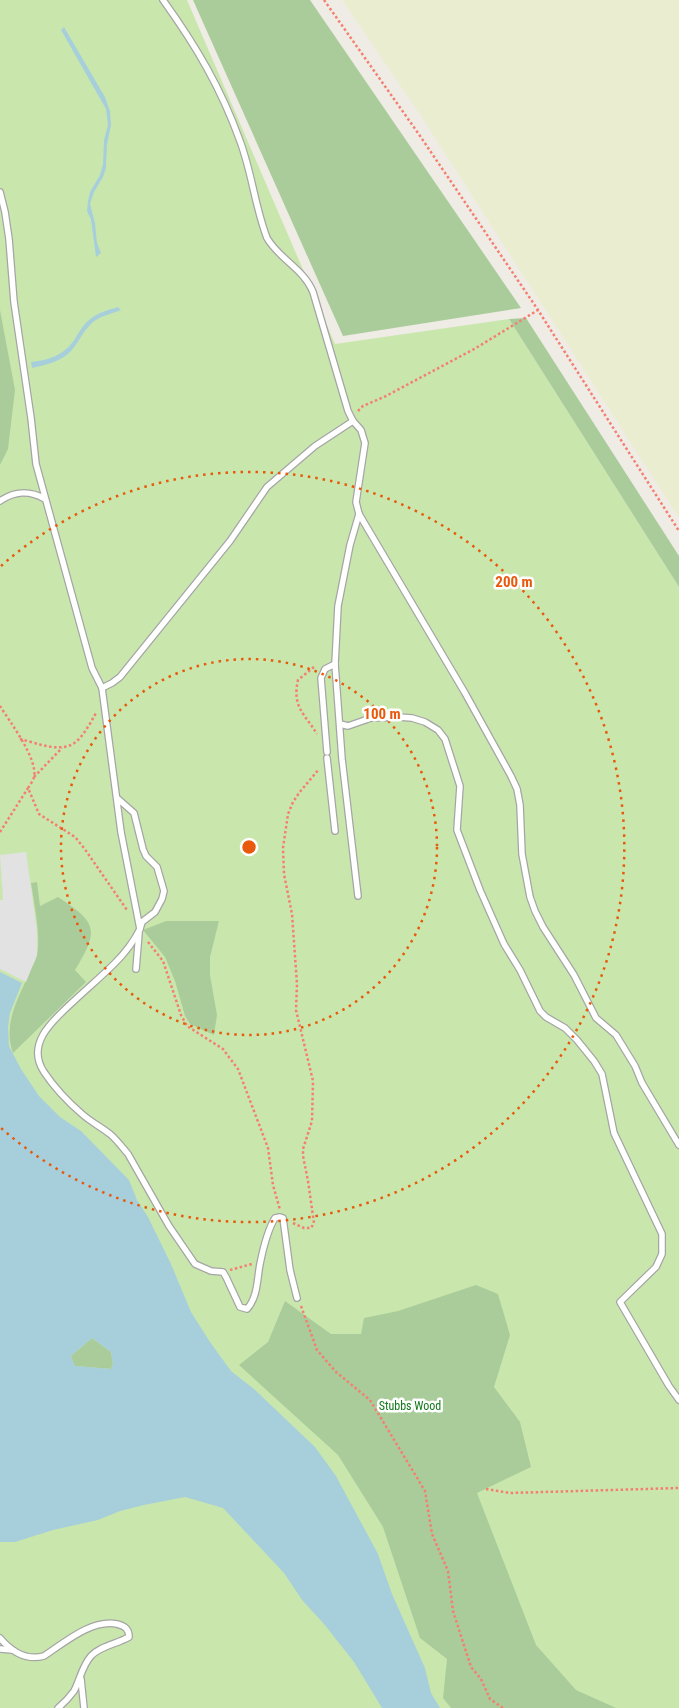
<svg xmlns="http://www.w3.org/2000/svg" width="679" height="1708" font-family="'Roboto Condensed',sans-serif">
<rect width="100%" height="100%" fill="#efece5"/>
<path fill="#ebedd1" d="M342 0H679V518L421 116Z"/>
<path fill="#c9e7ad" d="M0 0H187L335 344 509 319 679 587V1708H0Z"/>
<g fill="#aacc9b">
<path d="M193 0H310L521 308 343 336Z"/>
<path d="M0 310 15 390 8 449 0 465Z"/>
<path d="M526 318 679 556V587L509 319Z"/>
<path d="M37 882 40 906 58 897C98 923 99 930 75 970L86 982 13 1053C2 1022 20 996 31 969 33 965 36 960 37 955 41 936 34 903 31 883Z"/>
<path d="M166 921H219L210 957V975L217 1015 214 1035 190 1024 185 1016 175 981 165 957 143 930Z"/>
<path d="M476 1285 498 1294 510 1335 494 1387 520 1422 531 1467 477 1493 536 1645 576 1690 616 1708H451L443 1698 447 1659 420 1638 383 1527 338 1455 239 1365 268 1342 285 1301 331 1334H361L364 1318 398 1311Z"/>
<path d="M92 1338 111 1352 113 1364 111 1369 75 1366 71 1357 72 1355Z"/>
</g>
<path fill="#e2e2e2" d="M26 852 37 931V955L26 982 0 969V900H3L0 855Z"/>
<g fill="#a7cfdb" fill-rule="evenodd">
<path d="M64 27 105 97 110 111 111 125 107 145 106 168 103 177 94 192 90 204 95 223 97 243 101 253 96 257 91 220 87 211 88 201 90 192 100 175 103 164 104 140 108 125 106 109 61 30Z"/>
<path d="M118 307 121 310C111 314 100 316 92 323 83 331 79 342 71 351 62 361 46 365 32 368L31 362C50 360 64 355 75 339 79 332 83 325 89 320 97 313 108 310 118 307Z"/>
<path d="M0 972 22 983 10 1013 8 1027 9 1046 21 1069 39 1096 60 1117 81 1131 129 1180 137 1200 148 1217 171 1264 191 1312 210 1342 231 1371 254 1389 315 1447 336 1476 378 1554 392 1594 425 1668 431 1693 440 1708H382L354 1662 324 1624 302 1600 284 1573 223 1508 185 1497 144 1505 120 1511 98 1520 53 1530 15 1542H0ZM92 1338 111 1352 113 1364 111 1369 75 1366 71 1357 72 1355Z"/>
</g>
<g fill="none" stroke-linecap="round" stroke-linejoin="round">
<defs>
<g id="lane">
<path d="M163 0C196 46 221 88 240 141 252 173 255 207 267 238 279 259 304 269 313 292L348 411 353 421 361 430 365 443 356 502 359 514 465 693 511 776 517 789 520 805 522 854 530 897 535 911 543 927 574 975 596 1018 616 1035 635 1066 642 1083 679 1145"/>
<path d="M0 192 5 212 9 239 14 302 31 418 36 464 92 668 102 688 121 832 140 929 142 922 155 912 162 899 164 891 157 867 146 856 143 849 134 813 117 798"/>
<path d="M0 501C15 491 29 490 45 499"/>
<path d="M102 688 112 683 120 677 230 541 267 487 315 446 353 421"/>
<path d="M340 724 348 726 371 718 398 717 412 718 425 722 438 730 445 739 460 786 457 830 480 890 504 944 520 970 540 1011 546 1017 565 1028 577 1040 594 1061 602 1074 614 1133 662 1234V1254L656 1267 620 1302 669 1386 679 1400"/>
<path d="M327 752 321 678 325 669 335 664"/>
<path d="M327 758 335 831"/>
<path d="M358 896 342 759 335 664 338 606 350 545 359 514"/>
<path d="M140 929C134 941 125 953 115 963 103 975 89 987 76 999 57 1017 24 1042 44 1072 54 1087 68 1102 82 1114 91 1122 101 1127 110 1134 117 1140 122 1147 128 1154L169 1226 195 1264 211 1271 223 1272 226 1277 240 1307 247 1309C258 1297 257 1279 260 1264 263 1249 267 1231 275 1218L280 1217 283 1218 290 1270 297 1298"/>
<path d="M136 969 139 933"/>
<path d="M0 1638C12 1652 26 1661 44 1656 64 1643 91 1619 117 1624 125 1626 129 1629 129 1637 117 1644 100 1646 91 1656 82 1666 80 1680 74 1691 69 1698 64 1703 58 1708"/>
<path d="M0 1649 12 1650"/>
<path d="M81 1679 84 1708"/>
</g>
</defs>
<use href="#lane" stroke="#a5a5a5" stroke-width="8"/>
<g stroke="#f47f71" stroke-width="2.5" stroke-dasharray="2.5 2.5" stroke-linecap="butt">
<path d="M324 0 418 133 538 310 679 531"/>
<path d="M358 411 363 406 386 396 476 348 538 310"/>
<path d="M314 667 298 680C292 707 304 713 317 734"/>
<path d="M0 706C10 722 38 759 34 777 33 781 30 785 28 788L39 814 75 837 84 848 127 910"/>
<path d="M20 739C37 743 63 755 78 740 85 733 91 722 96 713"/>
<path d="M34 777 62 748"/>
<path d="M0 832 28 788"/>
<path d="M148 942 163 961 181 1015 187 1026 223 1049 238 1069 268 1148 273 1185 280 1210"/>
<path d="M293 1223 304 1228H311L314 1223 308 1181 303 1156V1149L312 1121 313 1081 296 1010 297 984 292 914 284 874 283 848 288 814 293 802 299 793 319 769"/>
<path d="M230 1270 252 1264"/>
<path d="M301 1306 317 1350 336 1372 370 1400 425 1491 432 1534 448 1571 453 1611 471 1667 481 1679 490 1699 503 1708"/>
<path d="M486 1489 510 1493 679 1488"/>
</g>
<use href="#lane" stroke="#fff" stroke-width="5.5"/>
</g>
<g fill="none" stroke="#e8590c" stroke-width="2.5" stroke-dasharray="2.5 5">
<circle cx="249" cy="847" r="188"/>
<path d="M1 566A375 375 0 1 1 1 1128"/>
</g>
<g text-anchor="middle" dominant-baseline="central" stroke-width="5" stroke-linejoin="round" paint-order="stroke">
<g font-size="12" fill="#107819" stroke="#fff">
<text x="410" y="1406">Stubbs Wood</text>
</g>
</g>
<circle cx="249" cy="847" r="8" fill="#e8590c" stroke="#fff" stroke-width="2.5"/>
<g font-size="15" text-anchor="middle" font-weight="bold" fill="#e8590c" stroke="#fff" stroke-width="5" stroke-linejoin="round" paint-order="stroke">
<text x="514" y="587">200 m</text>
<text x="382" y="719">100 m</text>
</g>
</svg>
